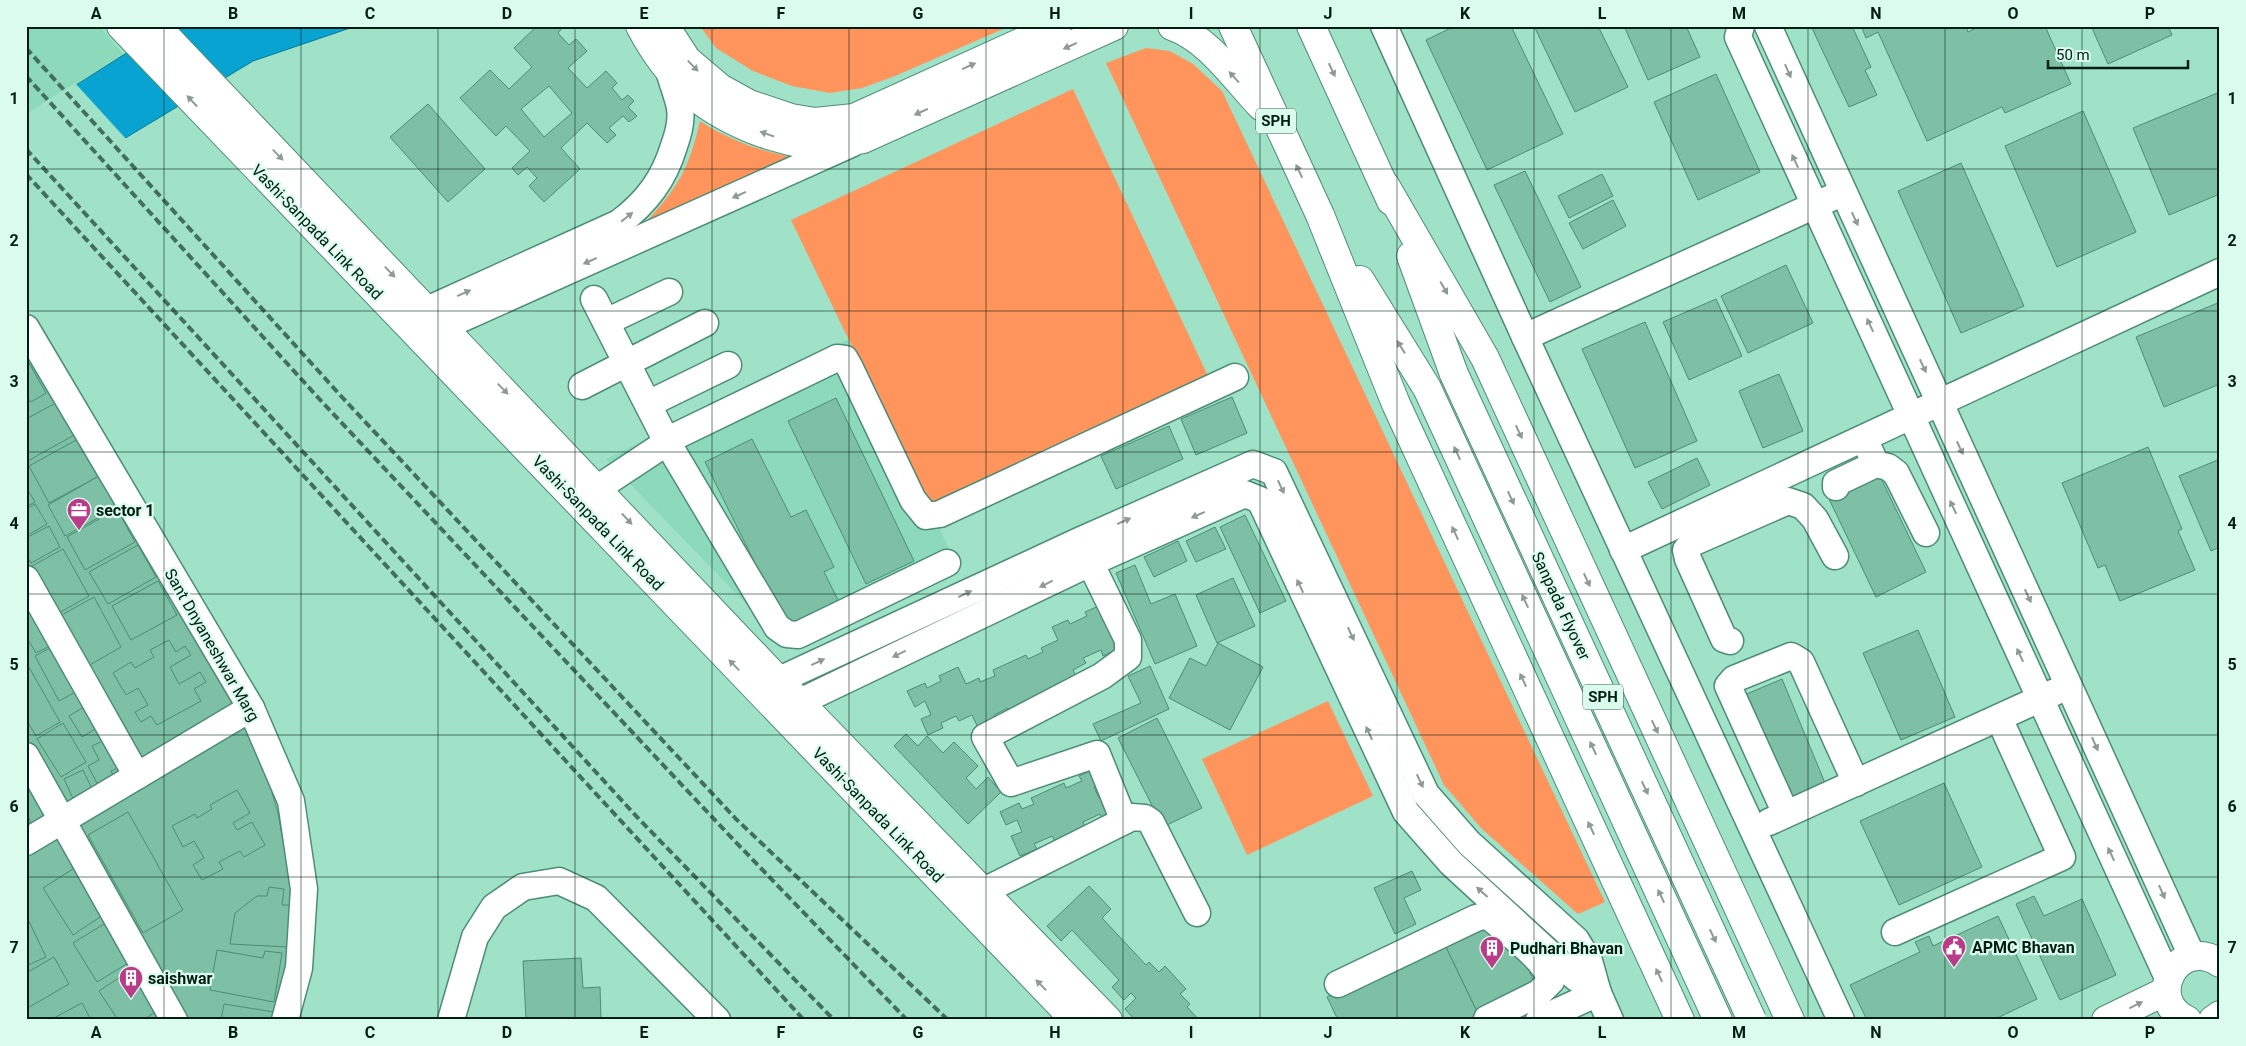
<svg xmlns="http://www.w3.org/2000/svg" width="2246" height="1046" font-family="Roboto,sans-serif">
<rect width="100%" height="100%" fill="#9fe2c7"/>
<g fill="#8cdabb">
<path d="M26 26H99L124 55 26 117Z"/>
<path d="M848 340 957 565 788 647 606 459Z"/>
</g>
<g fill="#ff945c">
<path d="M700 26H1010L895 76 862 88 830 93 792 86 753 71 716 48Z"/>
<path d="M1146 48 1170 51 1193 64 1222 91 1605 902 1578 914 1482 829 1444 785 1106 63Z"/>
<path d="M1073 89 1208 376 929 506 791 220Z"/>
<path d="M700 121C729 140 757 150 791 157L645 223C679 187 689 168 700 121Z"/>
<path d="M1328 701 1373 796 1247 855 1202 759Z"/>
</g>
<path fill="#09a3d2" stroke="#077b99" d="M169 26H356L253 61 26 198V117Z"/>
<path fill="#9fe2c7" d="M75 83 127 140 26 201V114Z"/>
<g fill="#7ec0a6" stroke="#4c8e75" fill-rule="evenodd">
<path d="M537 26H564L558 33 569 45 576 39 587 51 568 68 587 88 606 71 617 83 612 88 622 100 628 95 634 101 628 107 637 116 629 122 623 116 609 128 616 135 607 143 587 123 561 148 580 169 544 202 529 186 537 178 527 167 518 175 512 168 530 151 506 126 496 136 460 98 490 70 509 89 532 67 514 48ZM549 86 572 113 544 137 521 109Z"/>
<path d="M1455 26H1511L1563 134 1487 170 1426 40Z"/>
<path d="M1534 26H1598L1628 87 1575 112Z"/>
<path d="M1624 26H1686L1700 57 1648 80Z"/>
<path d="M1811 26H1852L1871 67 1865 70 1877 95 1849 107Z"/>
<path d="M1861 26H1966L1968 32 1980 26H2045L2071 84 2005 113 2002 107 1927 141 1878 32 1866 38Z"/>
<path d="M2091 26H2168L2172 35 2108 64Z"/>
<path d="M1716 74 1760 172 1698 200 1654 102Z"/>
<path d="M2220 92V194L2169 215 2133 128Z"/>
<path d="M428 104 485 169 448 202 390 137Z"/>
<path d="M2083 111 2136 232 2057 267 2005 146Z"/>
<path d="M1961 163 2024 306 1961 333 1898 191Z"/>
<path d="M1525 171 1581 287 1550 302 1494 185Z"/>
<path d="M1602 174 1613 196 1569 218 1558 196Z"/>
<path d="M1613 200 1626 226 1583 249 1569 223Z"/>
<path d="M1786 265 1813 323 1748 353 1721 296Z"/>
<path d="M1716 299 1742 356 1689 380 1663 322Z"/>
<path d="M2220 302V384L2164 407 2136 337Z"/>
<path d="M1645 322 1697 441 1635 468 1582 349Z"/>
<path d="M26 353 236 708 266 772 278 813 297 920 275 1020H26Z"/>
<path d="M26 358 46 393 31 402 26 396Z"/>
<path d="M1779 374 1803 431 1763 448 1739 391Z"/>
<path d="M1232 397 1247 433 1196 455 1181 419Z"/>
<path d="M836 398 914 561 866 584 788 421Z"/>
<path d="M58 402 76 434 26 462V419Z"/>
<path d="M1169 426 1183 459 1116 489 1101 456Z"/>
<path d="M78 439 99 476 49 503 29 466Z"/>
<path d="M752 439 791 517 806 510 834 567 824 572 839 602 787 628 705 462Z"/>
<path d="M2148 447 2182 529 2178 531 2195 570 2120 601 2105 565 2098 568 2062 483Z"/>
<path d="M1697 458 1710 485 1662 509 1648 482Z"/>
<path d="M2220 459V547L2211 551 2179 476Z"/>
<path d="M1879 474 1926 572 1876 597 1829 499Z"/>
<path d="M99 476 116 508 65 536 48 505Z"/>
<path d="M26 487 35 502 26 507Z"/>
<path d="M35 504 47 524 26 536V509Z"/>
<path d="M117 509 135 542 85 570 67 537Z"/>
<path d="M1245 515 1286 601 1260 613 1220 527Z"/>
<path d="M49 526 60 547 31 563 26 554V538Z"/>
<path d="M1215 527 1226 549 1196 562 1186 541Z"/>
<path d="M1178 541 1187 561 1154 577 1144 557Z"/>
<path d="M138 545 156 577 108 604 89 572Z"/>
<path d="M63 549 89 596 57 614 30 567Z"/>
<path d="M1135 565 1151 604 1175 594 1197 646 1155 664 1116 573Z"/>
<path d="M1233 578 1255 626 1217 643 1196 595Z"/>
<path d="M158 581 177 615 131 640 112 606Z"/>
<path d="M94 597 121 647 88 666 60 616Z"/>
<path d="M1103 604 1122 647 1103 656 1101 650 1083 658 1086 663 1073 670 1079 682 1012 715 1008 708 994 715 998 721 979 730 972 715 959 721 956 716 941 723 943 728 928 735 921 719 931 715 925 701 915 707 907 691 925 683 927 688 941 681 939 676 958 667 966 684 979 678 980 682 995 676 993 670 1026 655 1028 659 1043 652 1041 648 1058 640 1052 627 1068 620 1070 624 1087 616 1085 612Z"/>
<path d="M30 605 52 645 36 653 26 636V607Z"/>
<path d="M1918 630 1955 717 1901 740 1863 653Z"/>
<path d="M169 640 176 652 185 646 191 655 170 667 179 684 200 672 206 682 194 689 201 701 157 725 151 716 141 722 135 712 148 705 138 688 126 695 113 673 131 662 135 668 154 657 150 650Z"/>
<path d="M1218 643 1263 667 1230 730 1169 698 1190 658 1206 666Z"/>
<path d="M54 646 79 690 59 701 35 656Z"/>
<path d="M26 662 60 722 36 736 26 719Z"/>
<path d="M1150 666 1169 709 1101 741 1093 724 1141 703 1128 676Z"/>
<path d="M1782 679 1825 783 1786 800 1742 696Z"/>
<path d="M87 705 100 726 82 737 69 716Z"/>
<path d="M1157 718 1202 808 1163 827 1118 738Z"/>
<path d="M63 723 86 762 61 777 37 739Z"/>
<path d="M906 734 918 746 927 736 943 753 954 742 978 766 966 778 976 789 988 777 1001 792 968 824 894 746Z"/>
<path d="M105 740 118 768 111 771 118 785 99 787 88 766 99 760 92 746Z"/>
<path d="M1099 767 1106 781 1094 787 1099 798 1111 792 1119 811 1102 819 1100 814 1083 822 1085 827 1055 841 1052 836 1034 844 1037 849 1020 856 1011 836 1022 832 1017 820 1006 825 1000 812 1019 803 1022 809 1034 804 1031 798 1064 783 1066 788 1082 781 1079 776Z"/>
<path d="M83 770 95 795 76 805 64 779Z"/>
<path d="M1944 783 1982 867 1899 905 1860 821Z"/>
<path d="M38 785 57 819 36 830 26 814V792Z"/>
<path d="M237 790 250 813 233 823 237 830 252 822 265 845 244 857 240 851 219 862 223 869 202 880 193 865 204 858 194 841 183 847 172 826 195 814 197 818 212 809 210 805Z"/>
<path d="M128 812 183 910 143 933 88 835Z"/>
<path d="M76 867 106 913 73 935 43 888Z"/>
<path d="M1412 871 1421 890 1404 898 1416 924 1395 934 1374 888Z"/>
<path d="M1089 886 1111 909 1102 918 1146 965 1149 962 1159 972 1165 966 1186 989 1180 994 1190 1004 1187 1007 1199 1020H1135L1125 1009 1136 998 1131 993 1124 1000 1112 987 1119 980 1072 930 1061 941 1047 926Z"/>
<path d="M269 887 284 889 282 905H290L288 947 230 944 235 913 257 896H267Z"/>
<path d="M2034 896 2044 916 2082 899 2116 975 2060 1000 2016 904Z"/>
<path d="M26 915 46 957 26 966Z"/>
<path d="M1998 916 2037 999 1993 1020H1867L1850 985 1920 952 1915 942 1929 936 1933 946Z"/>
<path d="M109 921 133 960 97 982 73 943Z"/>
<path d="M1486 921 1495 940 1519 949 1537 988 1479 1016 1443 941Z"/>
<path d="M1443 941 1479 1016 1470 1020H1338L1327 997Z"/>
<path d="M217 950 263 958 265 951 282 953 274 1002 210 990Z"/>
<path d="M54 957 69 984 26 1009V973Z"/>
<path d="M581 958 583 988 600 987 601 1020H526L523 961Z"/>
<path d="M137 966 163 1007 143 1020H118L99 991Z"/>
<path d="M82 1003 91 1020H50Z"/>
<path d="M224 1004 274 1012 273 1020H221Z"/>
</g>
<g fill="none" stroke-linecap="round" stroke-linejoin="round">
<defs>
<g id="minor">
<path d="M1384 26 1525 337 1841 1020"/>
<path d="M1741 26 1738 37 2168 978"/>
<path d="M1768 26 2192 956"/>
<path d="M594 299 667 442 777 627 787 634 798 635 947 563"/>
<path d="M606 322 669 292"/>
<path d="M410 324 427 310 619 223C647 202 664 179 674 146 678 135 682 120 680 108 678 97 673 85 670 74"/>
<path d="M26 328 251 708 291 801 304 889 299 968 285 1020"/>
<path d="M1525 337 1831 198"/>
<path d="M426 341 443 327 851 144"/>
<path d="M582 386 705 323"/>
<path d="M648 404 728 365"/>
<path d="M1864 439 1876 464 1888 467 1896 473 1926 533"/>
<path d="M1836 487V483L1876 464"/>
<path d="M598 488 678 435 837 358 845 359 850 368 913 500 926 516 940 514 1235 377"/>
<path d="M1083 548 1128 640V657L1102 676 985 737 1011 783 1097 754 1124 821"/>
<path d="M1623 550 2220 272"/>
<path d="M26 579 137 776"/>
<path d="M1730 641 1724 639 1688 559 1686 550 1692 543 1788 501 1803 506 1815 519 1835 556"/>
<path d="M760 689 1079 541 1253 464 1274 472 1426 794 1469 843 1576 940 1589 961 1598 993 1610 1020"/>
<path d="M781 711 1090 563 1245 494 1260 500 1406 812 1451 863 1575 977 1598 993"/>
<path d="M26 756 174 1020"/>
<path d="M1786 814 1728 686 1734 679 1791 656 1801 662 1856 783"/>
<path d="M1769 822 2055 692"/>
<path d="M26 842 251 708"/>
<path d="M964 901 1132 817 1145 818 1151 822 1197 913"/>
<path d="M1895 932 2062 857 1999 718"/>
<path d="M1338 984 1476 918 1484 916 1491 918C1509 934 1545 959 1551 981L1539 993 1487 1019"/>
<path d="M451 1020 475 937 494 907 523 887 559 881 596 898 717 1020"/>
<path d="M1539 1020 1598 993"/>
</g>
<g id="major">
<path d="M121 26 1075 1020"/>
<path d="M156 26 799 702 1108 1020"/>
<path d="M2106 1020 2166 991"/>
<path d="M2187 1020C2143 999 2178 935 2220 963"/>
<path d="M2213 1020 2220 1015"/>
</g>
<g id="highway">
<path d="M640 26C669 81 703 111 762 133 778 138 797 144 814 145 831 145 847 142 863 139L1114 26"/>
<path d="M665 26 687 60 720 88 749 104 791 118 815 122 854 118 1057 26"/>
<path d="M1172 26C1209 39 1235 79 1261 106"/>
<path d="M1233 26 1320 215 1396 404 1680 1020"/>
<path d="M1311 26 1391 201"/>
<path d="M1385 185 1485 358 1790 1020"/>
<path d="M1411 256 1454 374"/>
<path d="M1360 280 1427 388 1718 1020"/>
</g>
</defs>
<use href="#minor" stroke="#4c8e75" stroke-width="29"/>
<use href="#major" stroke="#4c8e75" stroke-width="30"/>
<use href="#highway" stroke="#4c8e75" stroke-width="30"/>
<use href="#minor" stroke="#fff" stroke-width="26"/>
<use href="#major" stroke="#fff" stroke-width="28"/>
<use href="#highway" stroke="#fff" stroke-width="28"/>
<g stroke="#436f5e" stroke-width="4" stroke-dasharray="8 4" stroke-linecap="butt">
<path d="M26 48 341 396 736 819 948 1020"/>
<path d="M26 76 323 403 728 834 907 1020"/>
<path d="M26 149 637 817 834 1020"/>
<path d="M26 174 804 1020"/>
</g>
<defs>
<path id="highway-bridge" d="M1454 374 1752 1020"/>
</defs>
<use href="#highway-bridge" stroke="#4c8e75" stroke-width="30" stroke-linecap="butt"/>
<use href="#highway-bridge" stroke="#fff" stroke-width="28"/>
</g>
<defs><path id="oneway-solid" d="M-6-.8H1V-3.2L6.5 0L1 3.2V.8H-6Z" transform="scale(1.25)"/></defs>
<g fill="#8d9a95">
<use href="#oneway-solid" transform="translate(1070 46) rotate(156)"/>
<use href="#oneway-solid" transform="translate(693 66) rotate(46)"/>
<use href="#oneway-solid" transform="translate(969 66) rotate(-24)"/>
<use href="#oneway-solid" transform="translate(1332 70) rotate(65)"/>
<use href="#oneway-solid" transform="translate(1788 71) rotate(66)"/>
<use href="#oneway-solid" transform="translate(1234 77) rotate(-132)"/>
<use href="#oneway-solid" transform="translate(192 101) rotate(-133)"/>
<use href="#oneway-solid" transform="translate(921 112) rotate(156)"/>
<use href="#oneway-solid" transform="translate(767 134) rotate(-161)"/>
<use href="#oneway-solid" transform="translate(278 155) rotate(46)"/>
<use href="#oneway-solid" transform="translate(1795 161) rotate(-115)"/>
<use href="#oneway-solid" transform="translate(1299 171) rotate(-115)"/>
<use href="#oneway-solid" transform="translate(739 195) rotate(156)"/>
<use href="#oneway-solid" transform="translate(627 217) rotate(-38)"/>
<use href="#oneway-solid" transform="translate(1855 219) rotate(65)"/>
<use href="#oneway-solid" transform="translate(590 261) rotate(156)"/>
<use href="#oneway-solid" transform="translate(390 272) rotate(46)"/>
<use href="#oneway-solid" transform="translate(1444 288) rotate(60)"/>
<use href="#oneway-solid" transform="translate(464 293) rotate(-24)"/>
<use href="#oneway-solid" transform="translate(1870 325) rotate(-115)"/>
<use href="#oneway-solid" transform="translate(1401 347) rotate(-122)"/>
<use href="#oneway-solid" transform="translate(1923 366) rotate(65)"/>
<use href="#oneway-solid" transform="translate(503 389) rotate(46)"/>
<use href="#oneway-solid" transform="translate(1519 432) rotate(65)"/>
<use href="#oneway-solid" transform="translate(1960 448) rotate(65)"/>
<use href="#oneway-solid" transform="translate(1457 453) rotate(-115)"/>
<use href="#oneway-solid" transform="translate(1281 487) rotate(65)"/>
<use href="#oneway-solid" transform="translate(1511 498) rotate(65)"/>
<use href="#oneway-solid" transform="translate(1953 507) rotate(-115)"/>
<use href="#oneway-solid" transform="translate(1198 515) rotate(156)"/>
<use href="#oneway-solid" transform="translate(627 519) rotate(47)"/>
<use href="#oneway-solid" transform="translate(1124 521) rotate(-24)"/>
<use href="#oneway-solid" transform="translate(1455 533) rotate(-115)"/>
<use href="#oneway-solid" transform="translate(1587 580) rotate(65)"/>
<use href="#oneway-solid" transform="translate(1046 584) rotate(154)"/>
<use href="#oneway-solid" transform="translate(1300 586) rotate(-115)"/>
<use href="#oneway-solid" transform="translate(965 594) rotate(-25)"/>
<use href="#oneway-solid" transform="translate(2028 596) rotate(65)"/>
<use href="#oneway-solid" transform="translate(1525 601) rotate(-115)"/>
<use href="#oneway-solid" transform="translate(1351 634) rotate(65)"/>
<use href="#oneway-solid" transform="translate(899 654) rotate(154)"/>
<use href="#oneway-solid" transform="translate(2020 655) rotate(-115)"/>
<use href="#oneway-solid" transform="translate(818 662) rotate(-25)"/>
<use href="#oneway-solid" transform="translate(734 665) rotate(-134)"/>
<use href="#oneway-solid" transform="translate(1523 680) rotate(-115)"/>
<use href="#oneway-solid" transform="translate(1655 727) rotate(65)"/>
<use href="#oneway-solid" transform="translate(1369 733) rotate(-115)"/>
<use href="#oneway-solid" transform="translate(2095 744) rotate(66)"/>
<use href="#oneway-solid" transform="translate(1593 748) rotate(-115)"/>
<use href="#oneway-solid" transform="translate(1420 781) rotate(65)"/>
<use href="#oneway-solid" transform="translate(1645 788) rotate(65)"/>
<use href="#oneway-solid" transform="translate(1591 828) rotate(-115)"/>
<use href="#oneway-solid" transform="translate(2111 854) rotate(-115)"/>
<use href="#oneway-solid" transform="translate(1482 892) rotate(-138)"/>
<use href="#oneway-solid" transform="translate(2162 892) rotate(66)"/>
<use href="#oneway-solid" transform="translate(1661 896) rotate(-115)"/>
<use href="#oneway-solid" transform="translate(1713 936) rotate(65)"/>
<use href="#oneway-solid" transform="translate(1659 975) rotate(-115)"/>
<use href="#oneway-solid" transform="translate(1041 985) rotate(-134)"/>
<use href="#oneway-solid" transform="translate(2136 1005) rotate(-26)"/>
</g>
<path fill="none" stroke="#021e14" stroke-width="1" stroke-opacity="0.55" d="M164 26V1020M301 26V1020M438 26V1020M575 26V1020M712 26V1020M849 26V1020M986 26V1020M1123 26V1020M1260 26V1020M1397 26V1020M1534 26V1020M1671 26V1020M1808 26V1020M1945 26V1020M2082 26V1020M26 169H2220M26 311H2220M26 452H2220M26 594H2220M26 735H2220M26 877H2220"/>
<defs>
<symbol id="office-pin" viewBox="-11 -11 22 30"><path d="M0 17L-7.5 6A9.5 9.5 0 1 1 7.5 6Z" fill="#ba3b88" stroke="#dafbed"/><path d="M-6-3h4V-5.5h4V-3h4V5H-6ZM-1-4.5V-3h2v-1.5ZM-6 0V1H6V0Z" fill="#fff"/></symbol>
<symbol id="civic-pin" viewBox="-11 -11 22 30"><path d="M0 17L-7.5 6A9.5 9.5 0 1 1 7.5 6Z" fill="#ba3b88" stroke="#dafbed"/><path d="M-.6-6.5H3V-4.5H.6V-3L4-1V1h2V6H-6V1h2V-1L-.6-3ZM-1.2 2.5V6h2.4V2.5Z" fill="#fff"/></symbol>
<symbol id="building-pin" viewBox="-11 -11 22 30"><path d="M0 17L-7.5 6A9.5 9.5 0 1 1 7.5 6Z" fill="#ba3b88" stroke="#dafbed"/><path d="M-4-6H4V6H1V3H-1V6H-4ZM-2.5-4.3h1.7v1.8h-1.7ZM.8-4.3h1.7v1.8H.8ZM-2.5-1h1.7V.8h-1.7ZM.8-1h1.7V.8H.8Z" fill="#fff"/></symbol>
</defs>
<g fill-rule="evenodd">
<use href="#office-pin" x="65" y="496" width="28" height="38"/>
<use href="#civic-pin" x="1940" y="933" width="28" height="38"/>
<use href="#building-pin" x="1478" y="934" width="28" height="38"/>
<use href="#building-pin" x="117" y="964" width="28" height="38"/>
</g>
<g text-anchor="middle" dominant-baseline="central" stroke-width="4.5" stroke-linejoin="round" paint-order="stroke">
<g fill="#dafbed" stroke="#436055" stroke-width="1">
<rect x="1256" y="108.5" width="40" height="25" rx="4"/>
<rect x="1583" y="684.5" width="40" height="25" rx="4"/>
</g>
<g font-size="15" font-weight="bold" fill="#021e14">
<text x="1276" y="121">SPH</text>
<text x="1603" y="697">SPH</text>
</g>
<g font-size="16" fill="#021e14" stroke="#dafbed">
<text transform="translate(317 232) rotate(46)">Vashi-Sanpada Link Road</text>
<text transform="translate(598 523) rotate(46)">Vashi-Sanpada Link Road</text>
<text transform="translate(1561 606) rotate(65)">Sanpada Flyover</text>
<text transform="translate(212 645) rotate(60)">Sant Dnyaneshwar Marg</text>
<text transform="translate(878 815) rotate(46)">Vashi-Sanpada Link Road</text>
</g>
<g font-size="16" font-weight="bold" fill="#021e14" stroke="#dafbed" text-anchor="start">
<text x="96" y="510">sector 1</text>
<text x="1972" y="947">APMC Bhavan</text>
<text x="1510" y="948">Pudhari Bhavan</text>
<text x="148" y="978">saishwar</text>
</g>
</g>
<rect width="2246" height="1046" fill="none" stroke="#dafbed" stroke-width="55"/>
<path d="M2048 60v8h140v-8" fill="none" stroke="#021e14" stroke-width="2.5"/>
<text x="2056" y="60" font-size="15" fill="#021e14" stroke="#dafbed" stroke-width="4" paint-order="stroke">50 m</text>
<rect x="28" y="28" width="2190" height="990" fill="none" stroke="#021e14" stroke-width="2"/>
<g font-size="16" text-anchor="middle" font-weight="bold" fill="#021e14">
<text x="96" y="19">A</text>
<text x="233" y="19">B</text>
<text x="370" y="19">C</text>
<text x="507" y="19">D</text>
<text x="644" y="19">E</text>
<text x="781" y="19">F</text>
<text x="918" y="19">G</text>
<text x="1055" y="19">H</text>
<text x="1191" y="19">I</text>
<text x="1328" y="19">J</text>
<text x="1465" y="19">K</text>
<text x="1602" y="19">L</text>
<text x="1739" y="19">M</text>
<text x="1876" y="19">N</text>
<text x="2013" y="19">O</text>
<text x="2150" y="19">P</text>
<text x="14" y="104">1</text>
<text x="2232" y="104">1</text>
<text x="14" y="246">2</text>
<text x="2232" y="246">2</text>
<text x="14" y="387">3</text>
<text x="2232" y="387">3</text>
<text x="14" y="529">4</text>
<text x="2232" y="529">4</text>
<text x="14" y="670">5</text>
<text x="2232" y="670">5</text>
<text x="14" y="812">6</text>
<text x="2232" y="812">6</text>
<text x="14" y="953">7</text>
<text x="2232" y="953">7</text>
<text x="96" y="1038">A</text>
<text x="233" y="1038">B</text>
<text x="370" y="1038">C</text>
<text x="507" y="1038">D</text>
<text x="644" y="1038">E</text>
<text x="781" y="1038">F</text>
<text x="918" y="1038">G</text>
<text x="1055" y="1038">H</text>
<text x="1191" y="1038">I</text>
<text x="1328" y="1038">J</text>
<text x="1465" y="1038">K</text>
<text x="1602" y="1038">L</text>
<text x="1739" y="1038">M</text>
<text x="1876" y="1038">N</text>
<text x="2013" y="1038">O</text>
<text x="2150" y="1038">P</text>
</g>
</svg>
